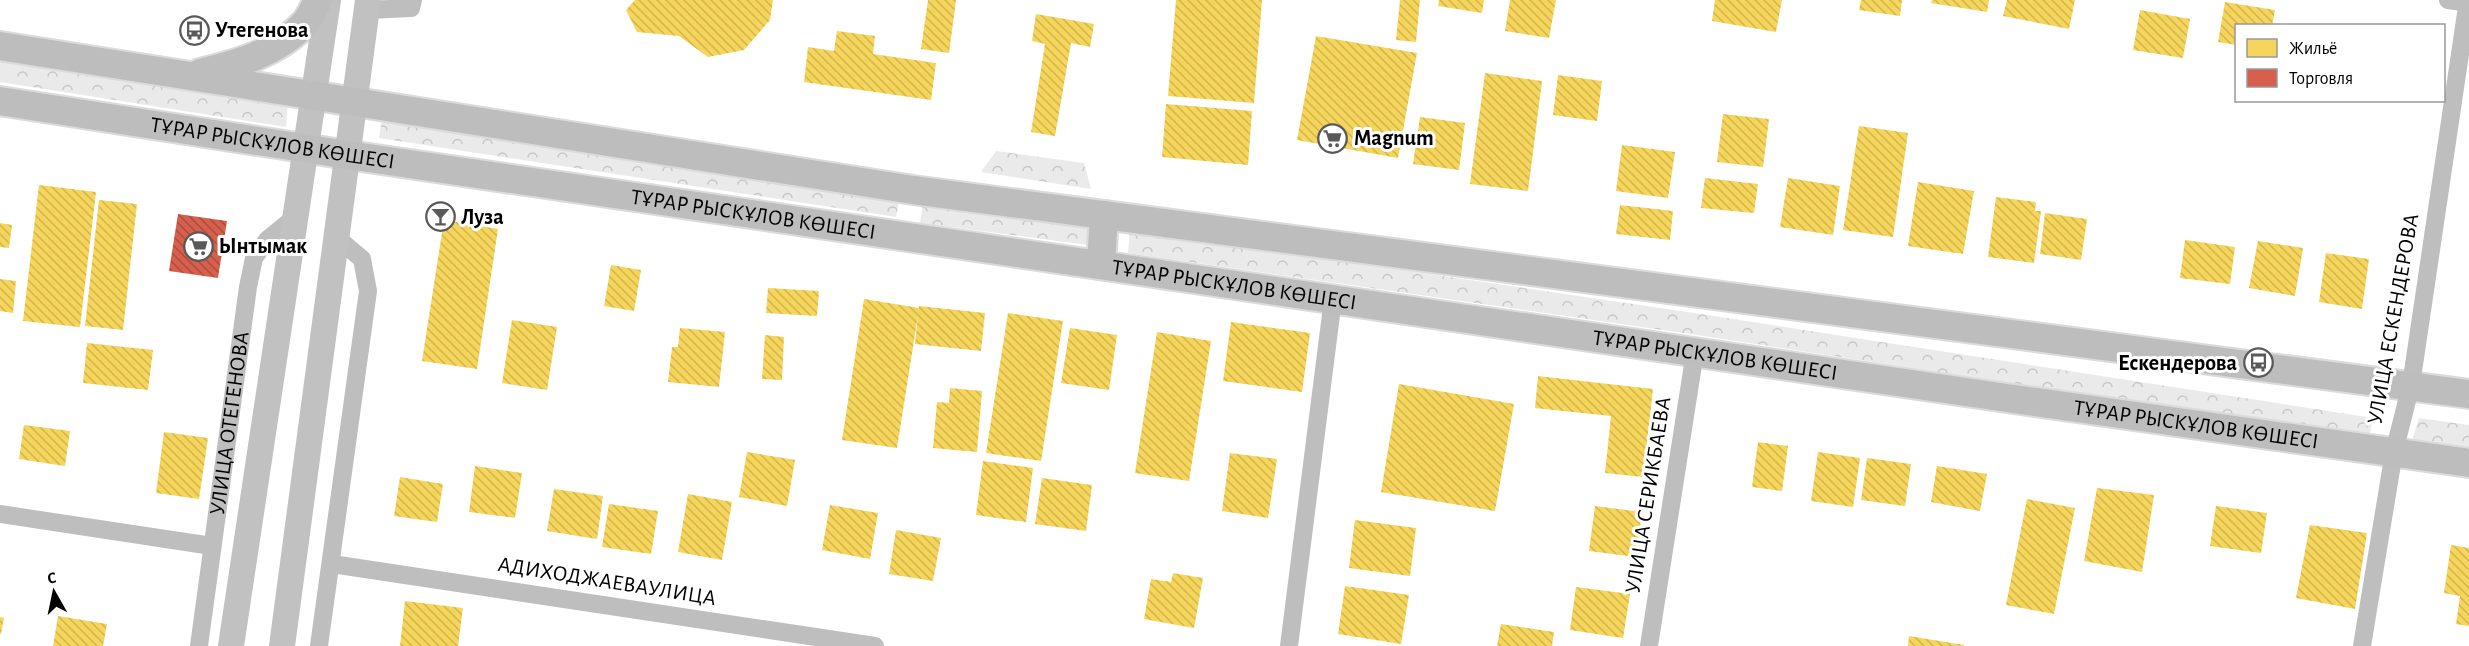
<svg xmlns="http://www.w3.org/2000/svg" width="2469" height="646" font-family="'Alegreya Sans',sans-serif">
<defs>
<pattern id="forest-crowns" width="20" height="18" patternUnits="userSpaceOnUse" patternTransform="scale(1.5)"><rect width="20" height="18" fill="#eaeaea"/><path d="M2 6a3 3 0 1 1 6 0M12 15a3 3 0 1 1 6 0" fill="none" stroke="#c7c7c7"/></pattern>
<pattern id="homes-back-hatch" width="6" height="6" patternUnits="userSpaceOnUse" patternTransform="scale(1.5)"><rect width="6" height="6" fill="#f6d55c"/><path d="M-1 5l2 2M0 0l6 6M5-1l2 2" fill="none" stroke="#d1b54e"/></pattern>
<pattern id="shops-back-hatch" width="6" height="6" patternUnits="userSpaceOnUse" patternTransform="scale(1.5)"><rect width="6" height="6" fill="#d6604d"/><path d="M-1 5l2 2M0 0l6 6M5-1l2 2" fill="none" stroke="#ab4d3e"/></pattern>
</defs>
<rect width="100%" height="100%" fill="#fff"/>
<g fill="url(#forest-crowns)">
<path d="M0 58 288 103 286 127 0 82Z"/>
<path d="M382 117 900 197 896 217 379 138Z"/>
<path d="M996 151 1084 163 1091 189 981 172Z"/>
<path d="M923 203 1090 226 1088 245 920 223Z"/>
<path d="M1130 230 1701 314 2373 418 2369 438 1697 335 1128 253Z"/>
<path d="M2419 418 2469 425V450L2412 441Z"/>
</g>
<g fill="url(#homes-back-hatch)">
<path d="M635 0H773L770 20 744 50 708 57 679 36 637 32 626 10Z"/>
<path d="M928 0H956L949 53 921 49Z"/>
<path d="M1176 0H1262L1254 103 1168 96Z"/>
<path d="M1400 0H1420L1416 42 1396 40Z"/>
<path d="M1439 0H1484L1482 13 1438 6Z"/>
<path d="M1510 0H1556L1549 38 1505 31Z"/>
<path d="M1715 0H1782L1776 32 1712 21Z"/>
<path d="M1861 0H1902L1900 16 1859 10Z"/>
<path d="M1932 0H1989L1987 12 1931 3Z"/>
<path d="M2007 0H2075L2069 29 2003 16Z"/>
<path d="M2225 2 2275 10 2272 26H2236V45L2218 42Z"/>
<path d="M2140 10 2190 19 2183 58 2133 50Z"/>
<path d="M1036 14 1094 24 1090 47 1071 43 1055 136 1031 132 1045 44 1032 41Z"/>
<path d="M837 31 875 36 873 54 936 63 931 100 804 82 808 47 834 51Z"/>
<path d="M1316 36 1417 53 1398 158 1297 140Z"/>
<path d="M1485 73 1542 81 1528 191 1470 184Z"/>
<path d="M1558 75 1602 81 1597 121 1553 115Z"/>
<path d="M1166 104 1252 111 1248 165 1162 157Z"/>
<path d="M1723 114 1769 119 1763 167 1717 162Z"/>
<path d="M1420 117 1465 123 1459 170 1413 164Z"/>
<path d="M1859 126 1908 133 1893 237 1843 230Z"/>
<path d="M1622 145 1675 152 1668 198 1616 191Z"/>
<path d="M1705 178 1758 184 1754 213 1701 208Z"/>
<path d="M1788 178 1840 186 1833 235 1780 227Z"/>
<path d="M1918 182 1974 191 1963 254 1908 246Z"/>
<path d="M39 185 96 192 80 327 23 321Z"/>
<path d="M1996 197 2036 202 2035 211H2041L2034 263 1988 257Z"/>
<path d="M99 200 137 204 123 330 85 326Z"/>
<path d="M1620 205 1673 211 1670 240 1616 234Z"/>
<path d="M2045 213 2087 219 2081 260 2040 254Z"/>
<path d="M444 220 498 229 477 369 422 361Z"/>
<path d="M0 223 12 225 9 248 0 247Z"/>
<path d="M2185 240 2235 247 2230 284 2180 278Z"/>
<path d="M2258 241 2303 248 2295 296 2249 288Z"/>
<path d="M2326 253 2369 259 2362 309 2319 302Z"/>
<path d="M611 265 641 270 634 311 604 306Z"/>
<path d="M0 279 16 281 13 313 0 311Z"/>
<path d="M768 288 819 291 817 316 766 313Z"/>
<path d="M864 299 919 308V306L985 313 981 351 915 344 918 315 897 448 842 440Z"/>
<path d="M1008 313 1063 321 1041 461 986 453Z"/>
<path d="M512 320 557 327 547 390 502 383Z"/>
<path d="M1231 322 1310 333 1302 392 1223 381Z"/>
<path d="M680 328 725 332 719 387 668 382 672 347H678Z"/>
<path d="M1070 328 1117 335 1109 390 1061 383Z"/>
<path d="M1157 332 1211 341 1189 481 1135 473Z"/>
<path d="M765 335 784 337 782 380 762 379Z"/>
<path d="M87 343 153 350 148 390 83 383Z"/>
<path d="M1538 376 1653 389 1643 477 1605 473 1611 416 1535 408Z"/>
<path d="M1399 384 1514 404 1495 511 1381 492Z"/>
<path d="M950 388 982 391 977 452 933 448 937 402 949 403Z"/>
<path d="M24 425 70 431 65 466 19 459Z"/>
<path d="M164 432 208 438 199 499 156 493Z"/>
<path d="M1758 442 1788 446 1782 491 1752 487Z"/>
<path d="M747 452 795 460 787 506 739 497Z"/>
<path d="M1818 452 1860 458 1853 507 1811 501Z"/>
<path d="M1230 453 1277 459 1268 518 1222 511Z"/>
<path d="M1867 458 1911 464 1905 506 1861 500Z"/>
<path d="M983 461 1033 468 1026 522 976 515Z"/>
<path d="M475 466 522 473 515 518 469 512Z"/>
<path d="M1937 466 1987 474 1980 511 1931 502Z"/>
<path d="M400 477 443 484 437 522 394 516Z"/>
<path d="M1042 478 1092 485 1086 531 1035 524Z"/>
<path d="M2097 488 2154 495 2142 572 2084 561Z"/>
<path d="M554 489 603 496 597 539 547 531Z"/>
<path d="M688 494 732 502 722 560 678 552Z"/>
<path d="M2027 499 2075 508 2054 614 2006 605Z"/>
<path d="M609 504 658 511 651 554 602 547Z"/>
<path d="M830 505 878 513 870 559 822 550Z"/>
<path d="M1595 506 1642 512 1636 557 1589 551Z"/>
<path d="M2216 506 2267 513 2261 553 2210 546Z"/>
<path d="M1355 520 1416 528 1410 576 1349 568Z"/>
<path d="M2310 525 2367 533 2355 609 2296 598Z"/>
<path d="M896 530 941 538 933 581 889 574Z"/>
<path d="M2451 545 2469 548V626L2456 624 2460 596 2444 593Z"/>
<path d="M1173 573 1203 578 1194 628 1144 619 1151 579 1171 582Z"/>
<path d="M1345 586 1409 595 1401 644 1338 634Z"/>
<path d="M1576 587 1630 594 1623 638 1570 630Z"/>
<path d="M405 601 463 608 458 646H400Z"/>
<path d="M58 616 107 624 103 646H53Z"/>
<path d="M0 617 4 618 1 634H0Z"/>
<path d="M1501 624 1554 632 1552 646H1497Z"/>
<path d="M1909 636 1964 645V646H1908Z"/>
</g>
<path fill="url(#shops-back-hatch)" d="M178 214 227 221 218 278 169 271Z"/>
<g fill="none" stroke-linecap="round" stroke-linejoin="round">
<defs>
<g id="primary">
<path d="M0 46 913 190 2469 394"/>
<path d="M200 73C237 64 277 53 304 24 310 18 314 8 318 0"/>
<path id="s2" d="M0 101 348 155 2000 397 2469 463"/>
<path d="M1101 265 1104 215"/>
</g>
</defs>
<use href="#primary" stroke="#dbdbdb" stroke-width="32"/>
<g stroke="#bebebe" stroke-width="18">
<path d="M2448 0 2469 3"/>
<path d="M367 10 411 8 413 0"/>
<path d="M0 514 212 546"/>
<path d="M332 564 875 646"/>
<path id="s1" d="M199 646 248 287 254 258 267 240 295 217"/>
<path d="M319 646 368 291 362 259 337 238"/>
<path d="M1289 646 1333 299"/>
<path d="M1649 646 1695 352"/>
<path d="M2362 646 2394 452 2411 385 2468 0"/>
</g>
<g stroke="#c1c1c1" stroke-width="26">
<path d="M231 646 328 0"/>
<path d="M282 646 368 0"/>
</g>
<use href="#primary" stroke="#bdbdbd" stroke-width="28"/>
</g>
<defs>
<symbol id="bus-ring" viewBox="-11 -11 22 22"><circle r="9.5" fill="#fff" stroke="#595959" stroke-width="1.5"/><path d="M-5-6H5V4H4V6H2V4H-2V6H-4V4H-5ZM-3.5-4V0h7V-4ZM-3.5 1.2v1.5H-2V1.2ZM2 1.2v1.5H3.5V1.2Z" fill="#595959"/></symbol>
<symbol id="supermarket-ring" viewBox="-11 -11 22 22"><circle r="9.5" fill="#fff" stroke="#595959" stroke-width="1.5"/><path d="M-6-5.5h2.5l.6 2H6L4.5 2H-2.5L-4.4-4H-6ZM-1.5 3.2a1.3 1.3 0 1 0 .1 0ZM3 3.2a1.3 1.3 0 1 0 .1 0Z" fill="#595959"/></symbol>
<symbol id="bar-ring" viewBox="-11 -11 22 22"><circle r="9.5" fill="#fff" stroke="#595959" stroke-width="1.5"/><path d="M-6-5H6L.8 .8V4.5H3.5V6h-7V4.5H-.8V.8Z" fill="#595959"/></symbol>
</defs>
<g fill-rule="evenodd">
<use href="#bus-ring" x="178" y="14" width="33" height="33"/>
<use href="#supermarket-ring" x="1316" y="122" width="33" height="33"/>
<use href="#bar-ring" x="424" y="200" width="33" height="33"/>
<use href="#supermarket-ring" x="182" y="230" width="33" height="33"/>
<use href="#bus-ring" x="2242" y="346" width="33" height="33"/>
</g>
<g text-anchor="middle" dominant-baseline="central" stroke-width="6" stroke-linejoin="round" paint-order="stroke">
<g font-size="22" font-weight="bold" fill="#000" stroke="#fff" text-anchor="start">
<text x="215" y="30">Утегенова</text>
<text x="1354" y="138">Magnum</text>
<text x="461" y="217">Луза</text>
<text x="219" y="246">Ынтымак</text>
<text x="2237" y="363" text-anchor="end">Ескендерова</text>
</g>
<g font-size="22" fill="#000" stroke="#fff">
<text stroke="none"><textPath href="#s2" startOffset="276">ТҰРАР РЫСКҰЛОВ КӨШЕСІ</textPath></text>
<text stroke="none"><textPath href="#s2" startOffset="762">ТҰРАР РЫСКҰЛОВ КӨШЕСІ</textPath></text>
<text stroke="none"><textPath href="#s2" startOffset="1248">ТҰРАР РЫСКҰЛОВ КӨШЕСІ</textPath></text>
<text transform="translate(2393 319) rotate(-80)">УЛИЦА ЕСКЕНДЕРОВА</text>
<text stroke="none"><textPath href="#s2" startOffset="1734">ТҰРАР РЫСКҰЛОВ КӨШЕСІ</textPath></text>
<text stroke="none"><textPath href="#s1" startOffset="225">УЛИЦА ОТЕГЕНОВА</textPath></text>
<text stroke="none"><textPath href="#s2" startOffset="2220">ТҰРАР РЫСКҰЛОВ КӨШЕСІ</textPath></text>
<text transform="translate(1648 495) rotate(-81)">УЛИЦА СЕРИКБАЕВА</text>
<text transform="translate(607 581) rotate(9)">АДИХОДЖАЕВАУЛИЦА</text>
</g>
</g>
<rect x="2235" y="24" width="210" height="78" fill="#ffffff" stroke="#999999" stroke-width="1.5"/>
<rect x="2247" y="39" width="30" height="18" fill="#f6d55c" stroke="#999999" stroke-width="1.5"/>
<text x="2289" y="54" font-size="18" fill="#000000">Жильё</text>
<rect x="2247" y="69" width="30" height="18" fill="#d6604d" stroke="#999999" stroke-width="1.5"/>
<text x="2289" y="84" font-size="18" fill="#000000">Торговля</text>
<g transform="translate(54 592) rotate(351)" stroke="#ffffff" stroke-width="4.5" paint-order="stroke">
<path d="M0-4.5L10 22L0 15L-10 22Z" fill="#000000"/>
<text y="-9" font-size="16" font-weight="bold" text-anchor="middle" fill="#000000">С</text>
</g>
</svg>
